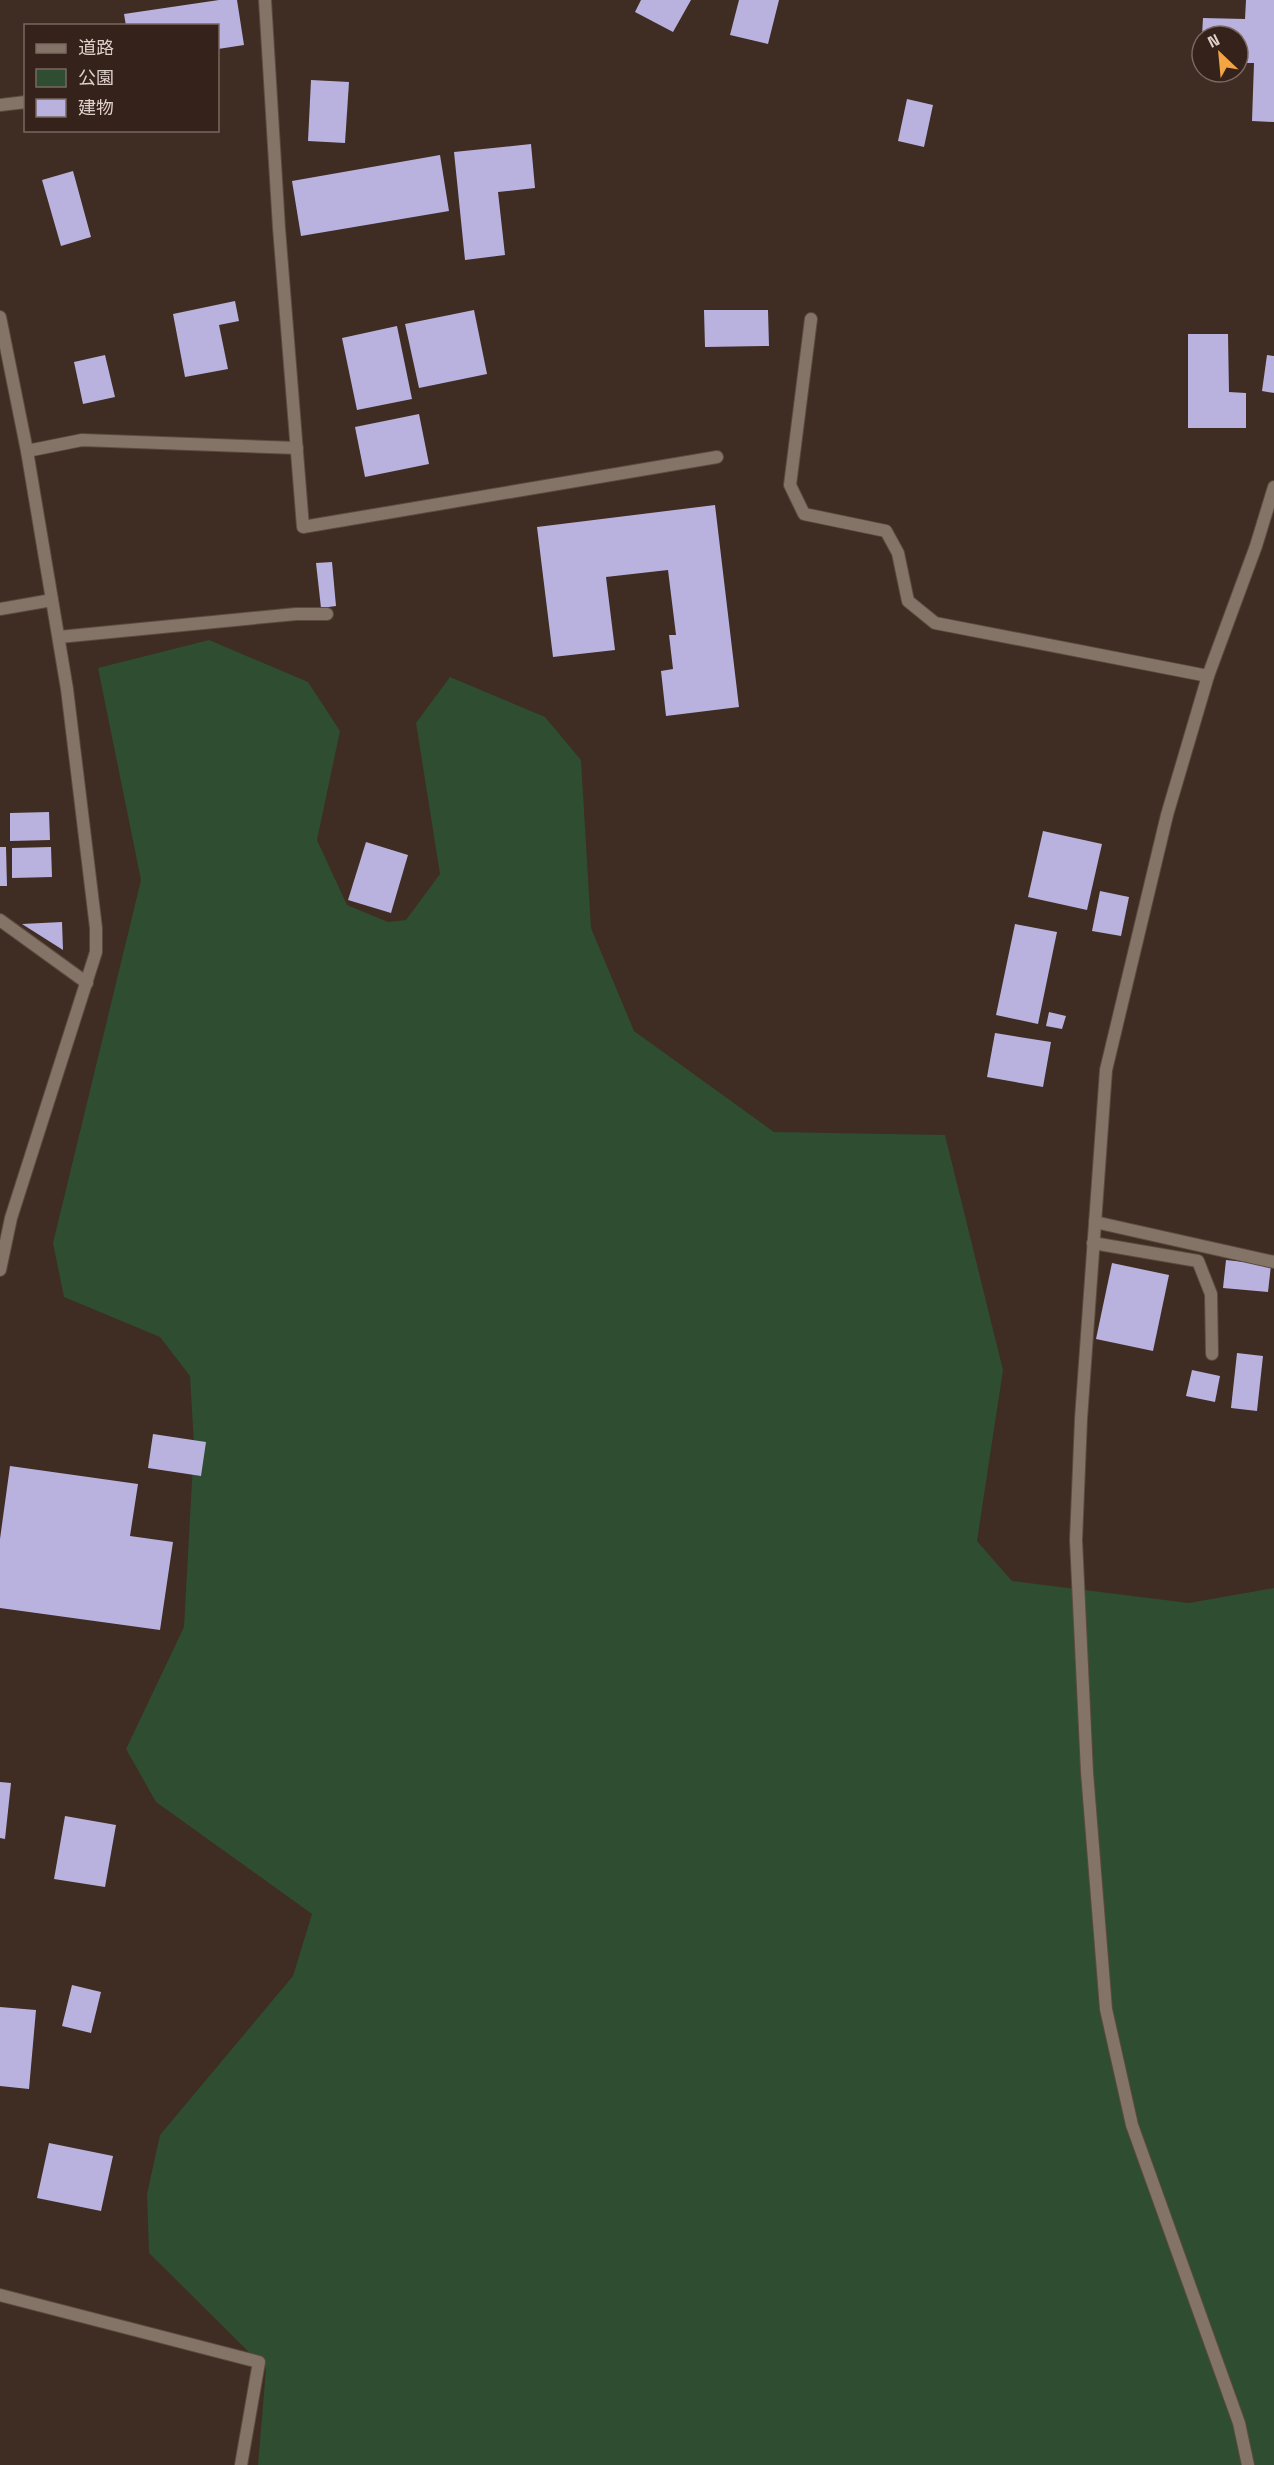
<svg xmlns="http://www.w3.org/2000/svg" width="1274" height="2465" font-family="'Space Grotesk','Noto Sans JP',sans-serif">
<rect width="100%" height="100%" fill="#3f2c23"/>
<path fill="#2f4d30" d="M209 640 308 682 340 731 317 840 347 905 388 922 406 920 440 874 416 723 450 677 545 717 581 760 591 928 634 1031 774 1132 945 1135 1003 1370 977 1541 1012 1581 1189 1603 1274 1588V2465H258L266 2369 149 2253 147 2194 160 2135 293 1976 312 1914 156 1802 126 1749 184 1627 194 1445 190 1376 160 1337 64 1297 53 1243 141 880 98 668Z"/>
<g fill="#b9b2de">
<path d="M219 0H237L244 45 218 49V26H126L124 14Z"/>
<path d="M641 0H691L673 32 635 12Z"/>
<path d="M739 0H779L768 44 730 35Z"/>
<path d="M1246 0H1274V122L1252 121 1254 63H1238V36H1202L1203 18 1245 19Z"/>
<path d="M311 80 349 82 345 143 308 141Z"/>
<path d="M907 99 933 105 924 147 898 141Z"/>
<path d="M531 144 535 188 498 192 505 255 465 260 454 152Z"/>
<path d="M440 155 449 211 301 236 292 181Z"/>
<path d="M73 171 91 237 61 246 42 180Z"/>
<path d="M235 301 239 321 219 325 228 369 185 377 173 314Z"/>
<path d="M474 310 487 374 419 388 405 324Z"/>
<path d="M704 310H768L769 346 705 347Z"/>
<path d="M397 326 412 399 357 410 342 338Z"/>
<path d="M1188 334H1228L1229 392 1246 393V428H1188Z"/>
<path d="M105 355 115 397 83 404 74 362Z"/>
<path d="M1267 355 1274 356V393L1262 391Z"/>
<path d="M419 414 429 464 365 477 355 427Z"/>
<path d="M715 505 739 707 666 716 661 671 673 669 669 635H676L668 570 606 577 615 650 553 657 537 527Z"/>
<path d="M332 562 336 606 321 608 316 563Z"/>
<path d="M49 812 50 840 10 841V813Z"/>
<path d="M1043 831 1102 844 1087 910 1028 897Z"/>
<path d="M366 842 408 855 391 913 348 900Z"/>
<path d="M0 847H6L7 886H0Z"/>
<path d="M51 847 52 877 12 878V848Z"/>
<path d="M1100 891 1129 897 1121 936 1092 931Z"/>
<path d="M62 922 63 950 22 924Z"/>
<path d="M1015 924 1057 932 1038 1024 996 1015Z"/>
<path d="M1049 1012 1066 1016 1062 1029 1046 1026Z"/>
<path d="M995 1033 1051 1042 1043 1087 987 1077Z"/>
<path d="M1226 1260 1271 1265 1268 1292 1223 1288Z"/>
<path d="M1112 1263 1169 1275 1153 1351 1096 1339Z"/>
<path d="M1237 1353 1263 1356 1257 1411 1231 1408Z"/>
<path d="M1192 1370 1220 1376 1215 1402 1186 1396Z"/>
<path d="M153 1434 206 1442 201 1476 148 1468Z"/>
<path d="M10 1466 138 1484 130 1536 173 1542 160 1630 0 1608V1539Z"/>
<path d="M0 1782 11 1783 5 1839 0 1838Z"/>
<path d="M65 1816 116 1825 105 1887 54 1879Z"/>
<path d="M72 1985 101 1992 91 2033 62 2026Z"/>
<path d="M0 2007 36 2010 29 2089 0 2086Z"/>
<path d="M49 2143 113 2156 101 2211 37 2198Z"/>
</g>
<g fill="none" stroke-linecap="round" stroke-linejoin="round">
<defs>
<g id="service">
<path d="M59 637 296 614H327"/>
<path d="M1093 1243 1198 1261 1211 1294 1212 1354"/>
</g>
<g id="minor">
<path d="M265 0 279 228 303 527 717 457"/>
<path d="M0 105 26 102"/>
<path d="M811 319 790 485 804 514 886 531 898 553 908 601 935 623 1208 676"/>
<path d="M27 451 82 440 297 448"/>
<path d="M0 609 52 600"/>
<path d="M0 920 87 983"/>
<path d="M1095 1222 1274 1262"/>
<path d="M0 2295 259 2362 241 2465"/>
<path d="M1248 2465 1239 2423 1132 2125 1106 2009 1087 1772 1076 1540 1081 1419 1106 1070 1167 815 1208 676 1256 546 1274 487"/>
</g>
<path id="tertiary" d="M0 317 27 451 67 689 96 928V952L11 1218 0 1270"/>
</defs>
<use href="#service" stroke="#5c4a41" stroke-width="14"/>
<use href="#minor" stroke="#5c4a41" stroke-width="14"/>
<use href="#tertiary" stroke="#5c4a41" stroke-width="14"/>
<use href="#service" stroke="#847467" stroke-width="12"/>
<use href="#minor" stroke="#847467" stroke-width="12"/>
<use href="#tertiary" stroke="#847467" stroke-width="12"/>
</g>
<rect x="24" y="24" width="195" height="108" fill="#35221a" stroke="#796861" stroke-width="1.5"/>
<rect x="36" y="44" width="30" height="9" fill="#847467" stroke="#796861" stroke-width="1.5"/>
<text x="78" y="54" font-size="18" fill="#ded1cc">道路</text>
<rect x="36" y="69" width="30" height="18" fill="#2f4d30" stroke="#796861" stroke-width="1.5"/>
<text x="78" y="84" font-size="18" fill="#ded1cc">公園</text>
<rect x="36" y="99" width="30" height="18" fill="#b9b2de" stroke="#796861" stroke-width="1.5"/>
<text x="78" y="114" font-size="18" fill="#ded1cc">建物</text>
<g transform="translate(1220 54) rotate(334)"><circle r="28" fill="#35221a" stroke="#796861" stroke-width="1.5"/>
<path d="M0-4.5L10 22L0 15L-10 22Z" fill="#f3a443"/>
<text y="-9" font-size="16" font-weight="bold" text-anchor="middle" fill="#ded1cc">N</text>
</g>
</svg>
